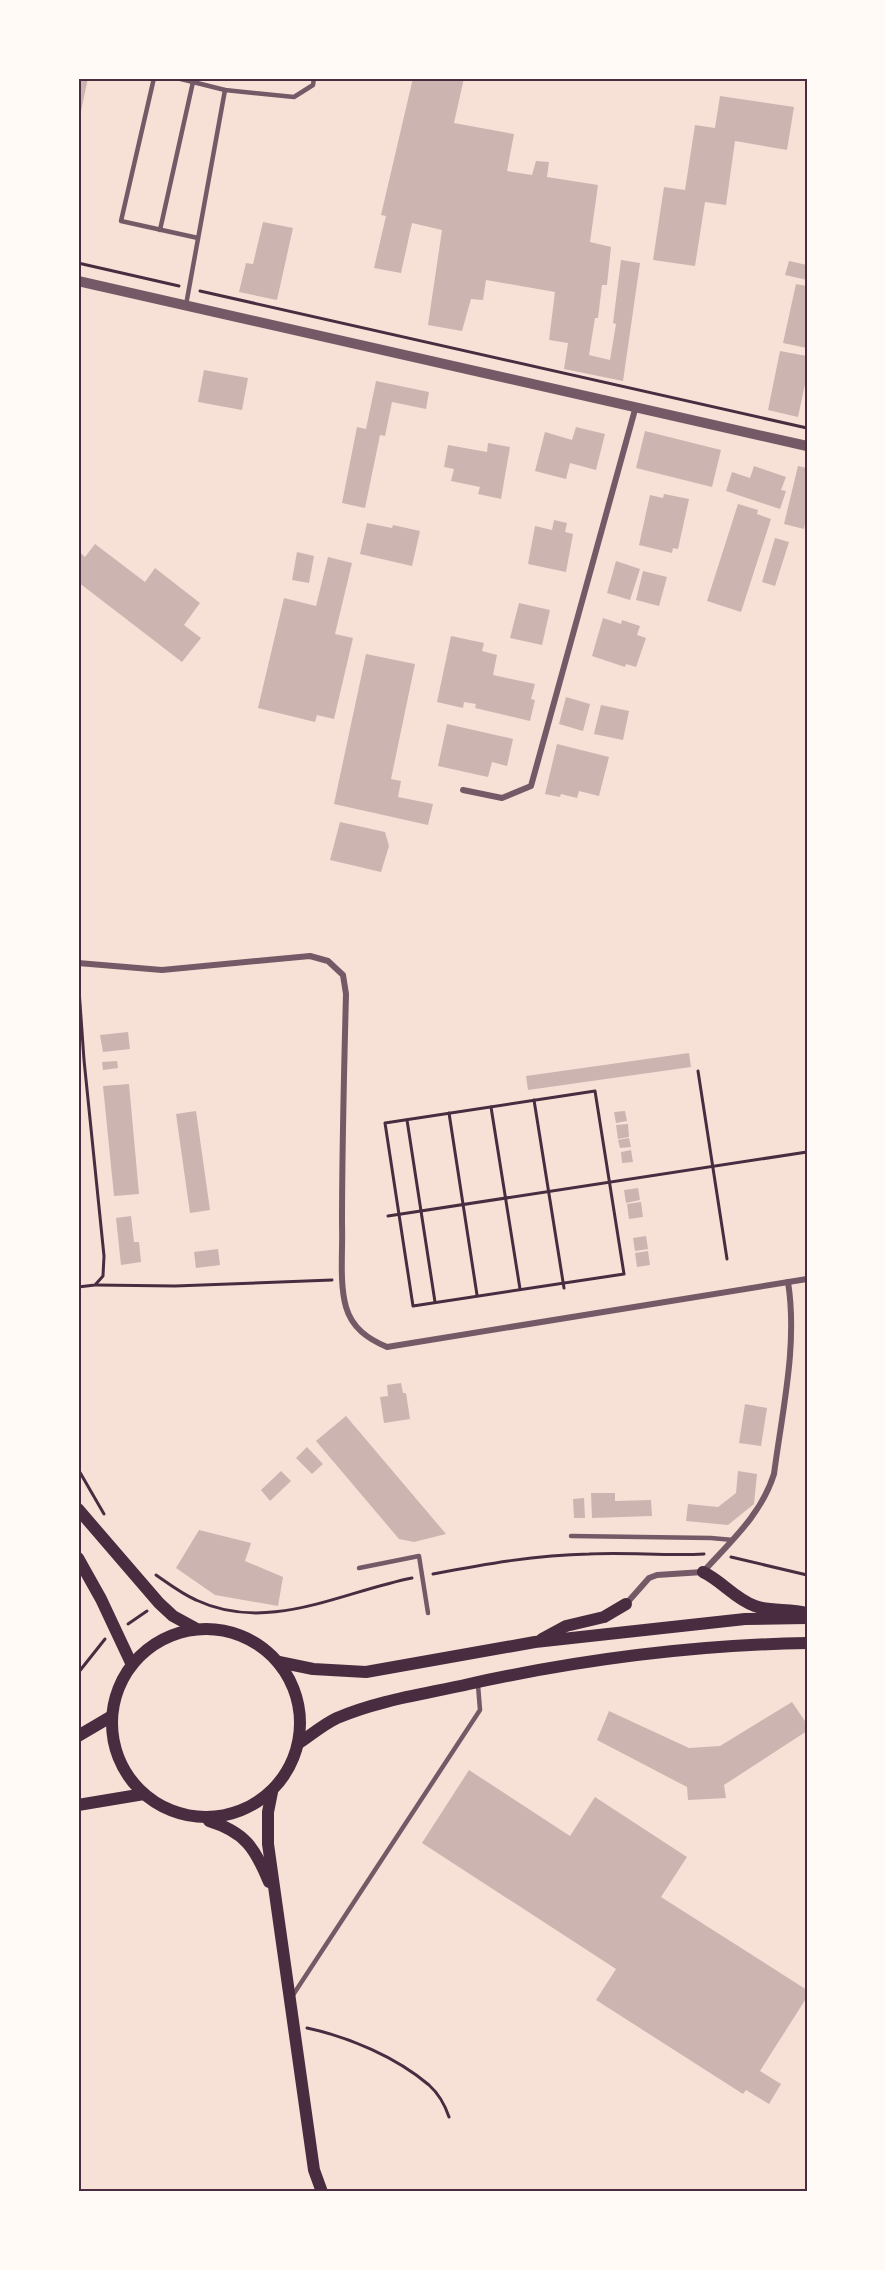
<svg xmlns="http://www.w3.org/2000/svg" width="885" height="2270" font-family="'Sofia Sans Condensed',sans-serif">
<rect width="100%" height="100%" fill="#f7e1d7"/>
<g fill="#ccb4b1">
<path d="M78 78H88L79 121H78Z"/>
<path d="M413 78H464L454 123 514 134 507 171 532 175 536 161 549 162 547 177 598 185 590 242 611 247 607 285H602L598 318H595L589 355 610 360 616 324 613 323 621 260 640 263 623 381 564 369 568 343 549 340 555 292 486 280 483 300 471 299 462 331 428 325 442 230 412 223 401 273 374 268 386 216 381 215Z"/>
<path d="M720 96 794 107 787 150 735 141 726 205 705 202 695 266 653 260 664 187 685 190 695 125 715 128Z"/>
<path d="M263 222 293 228 277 300 239 292 246 263 253 264Z"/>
<path d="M789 261 807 265V280L785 275Z"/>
<path d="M796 284 807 286V348L783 343Z"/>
<path d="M780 351 807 356V375L798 417 768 410Z"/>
<path d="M204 370 248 378 242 410 198 402Z"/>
<path d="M376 381 429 392 426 409 392 402 385 436 380 435 365 508 342 503 357 427 366 429Z"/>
<path d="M576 427 605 434 596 470 570 463 566 479 535 471 545 432 572 440Z"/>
<path d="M645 431 721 450 712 487 636 468Z"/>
<path d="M488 443 510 447 501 499 478 494 480 487 451 481 454 469 444 467 448 445 487 452Z"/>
<path d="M754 466 786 477 781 490 786 491 780 509 726 491 732 472 750 478Z"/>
<path d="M798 466 807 468V514L804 529 784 524Z"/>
<path d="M664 494 689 499 678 549 673 548 672 553 639 545 650 495 663 498Z"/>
<path d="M738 504 758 510 757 514 771 519 741 612 707 601Z"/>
<path d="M554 520 567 523 565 532 573 534 566 572 528 564 535 526 552 530Z"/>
<path d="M367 523 392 528 393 525 420 531 412 566 360 554Z"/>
<path d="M775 538 789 542 775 586 762 582Z"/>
<path d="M95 544 145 582 155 568 200 603 184 625 201 638 182 662 78 582V551L85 557Z"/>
<path d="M297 552 314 556 309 583 292 580Z"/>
<path d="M328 557 352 563 335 634 353 638 334 719 317 715 315 722 258 708 284 598 316 606Z"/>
<path d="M616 561 640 569 630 600 607 593Z"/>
<path d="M643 571 667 577 659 606 636 600Z"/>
<path d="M519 603 550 610 542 645 510 638Z"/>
<path d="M603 618 621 624 622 620 640 626 637 635 646 638 636 667 626 664 625 667 592 656Z"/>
<path d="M451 636 484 643 482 651 497 655 493 675 535 684 531 699 535 700 530 721 475 708 476 704 464 702 463 708 437 702Z"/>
<path d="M366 654 415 664 391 779 401 781 398 797 433 804 428 825 334 804Z"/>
<path d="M566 697 590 704 583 731 559 724Z"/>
<path d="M601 705 629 711 623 740 594 734Z"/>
<path d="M447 724 513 739 507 766 492 762 488 777 438 766Z"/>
<path d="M557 744 609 757 599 796 579 791 577 798 561 794 560 797 545 794Z"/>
<path d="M340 822 385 832 389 846 381 872 330 860Z"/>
<path d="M128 1032 130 1049 103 1052 100 1035Z"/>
<path d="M689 1053 691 1067 528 1090 526 1076Z"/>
<path d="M117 1061 118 1068 103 1070 102 1062Z"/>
<path d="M129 1084 139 1194 114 1196 103 1086Z"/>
<path d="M196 1111 210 1210 190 1213 176 1114Z"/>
<path d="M625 1111 627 1121 616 1123 614 1112Z"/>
<path d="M628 1124 629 1137 618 1139 616 1125Z"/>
<path d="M629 1138 631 1147 620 1148 618 1140Z"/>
<path d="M631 1150 633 1162 622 1163 621 1152Z"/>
<path d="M638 1188 640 1200 626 1203 624 1190Z"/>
<path d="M641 1202 643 1217 629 1219 627 1204Z"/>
<path d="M131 1216 134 1242H139L141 1262 121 1265 116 1218Z"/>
<path d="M646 1236 648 1249 635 1251 633 1238Z"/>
<path d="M218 1249 220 1265 196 1268 194 1252Z"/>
<path d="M648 1251 650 1265 637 1267 635 1253Z"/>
<path d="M401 1383 403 1393H406L410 1419 384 1423 380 1397 388 1396 387 1385Z"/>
<path d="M745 1404 767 1408 761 1446 739 1443Z"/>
<path d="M346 1416 446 1534 414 1542 399 1539 316 1441Z"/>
<path d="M307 1447 323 1464 312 1474 296 1458Z"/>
<path d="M281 1471 291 1481 270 1501 261 1490Z"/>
<path d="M738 1471 757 1474 754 1504 728 1525 686 1521 688 1504 718 1507 736 1493Z"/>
<path d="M591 1493H615V1501L651 1500 652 1516 592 1518Z"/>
<path d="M584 1498 585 1518H574L573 1499Z"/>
<path d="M199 1530 251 1543 245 1561 283 1577 278 1606 215 1595 176 1568Z"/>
<path d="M792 1702 807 1724V1731L724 1785 726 1798 688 1800 687 1787 597 1740 609 1711 689 1748 720 1746Z"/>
<path d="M469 1770 570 1836 595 1797 687 1857 661 1897 807 1990V1997L760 2071 781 2084 769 2104 746 2090 743 2094 596 2000 616 1969 422 1843Z"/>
</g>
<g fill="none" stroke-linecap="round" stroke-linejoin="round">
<g stroke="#4a2c40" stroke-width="3">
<path d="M78 263 179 286"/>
<path d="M200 291 807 428"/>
<path d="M78 975 84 1060 104 1256 103 1276 95 1285 78 1287"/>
<path d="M698 1071 727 1259"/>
<path d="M595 1091 624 1274 413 1306 385 1123Z"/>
<path d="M534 1100 564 1288"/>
<path d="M491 1107 520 1289"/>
<path d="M449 1113 477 1295"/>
<path d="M407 1120 435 1302"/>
<path d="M388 1216 807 1152"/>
<path d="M96 1285 175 1286 332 1280"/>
<path d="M78 1469 104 1514"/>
<path d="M731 1557 807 1575"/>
<path d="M433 1574C485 1564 536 1555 589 1554 627 1552 665 1556 704 1554"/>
<path d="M156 1575C169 1584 182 1594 196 1600 268 1634 341 1592 412 1578"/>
<path d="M128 1624 147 1611"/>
<path d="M78 1673 105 1639"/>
<path d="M307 2028C349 2037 396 2057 429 2085 439 2094 445 2105 449 2117"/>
</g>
<g stroke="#755966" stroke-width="4.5">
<path d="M154 78 121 221 198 238"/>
<path d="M177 78 225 90 294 97 313 85 314 78"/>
<path d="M160 230 193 82"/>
<path d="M186 305 225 90"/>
<path d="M78 1211V1218"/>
<path d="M571 1536 711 1538 733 1540"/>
<path d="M359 1568 419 1556 428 1613"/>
<path d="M293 1995 480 1710 478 1685"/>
</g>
<g stroke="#755966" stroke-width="6">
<path d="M463 790 502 798 531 786 636 406"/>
<path d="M78 963 162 970 310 956 328 961 343 975 346 994C344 1071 342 1147 342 1224 343 1250 339 1282 346 1307 352 1328 368 1339 387 1347L807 1279"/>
<path d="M626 1604 649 1578 657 1575 703 1572C731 1541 761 1515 774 1474 782 1412 798 1345 788 1282"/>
</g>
<path stroke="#755966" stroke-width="10" d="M78 281 807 446"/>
<g stroke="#4a2c40" stroke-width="12">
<path d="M78 1509 159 1603 173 1616 195 1628"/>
<path d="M78 1558 101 1599 132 1665"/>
<path d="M703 1572C722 1581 735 1599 755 1606 771 1612 790 1608 807 1613"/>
<circle cx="206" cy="1723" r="94"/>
<path d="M542 1639 566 1626 604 1617 626 1604"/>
<path d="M279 1662 313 1669 366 1672 535 1642 745 1619 807 1618"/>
<path d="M78 1736 112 1716"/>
<path d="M299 1743C311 1735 324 1724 337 1718 379 1700 425 1694 469 1684 583 1659 690 1645 807 1643"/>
<path d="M272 1792 268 1812V1844L314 2170 322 2192"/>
<path d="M78 1805 144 1794"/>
<path d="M209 1821C245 1832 255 1848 269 1882"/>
</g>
</g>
<rect width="885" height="2270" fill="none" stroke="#fffaf5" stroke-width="159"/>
<rect x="80" y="80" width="726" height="2110" fill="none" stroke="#4a2c40" stroke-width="2"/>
</svg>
